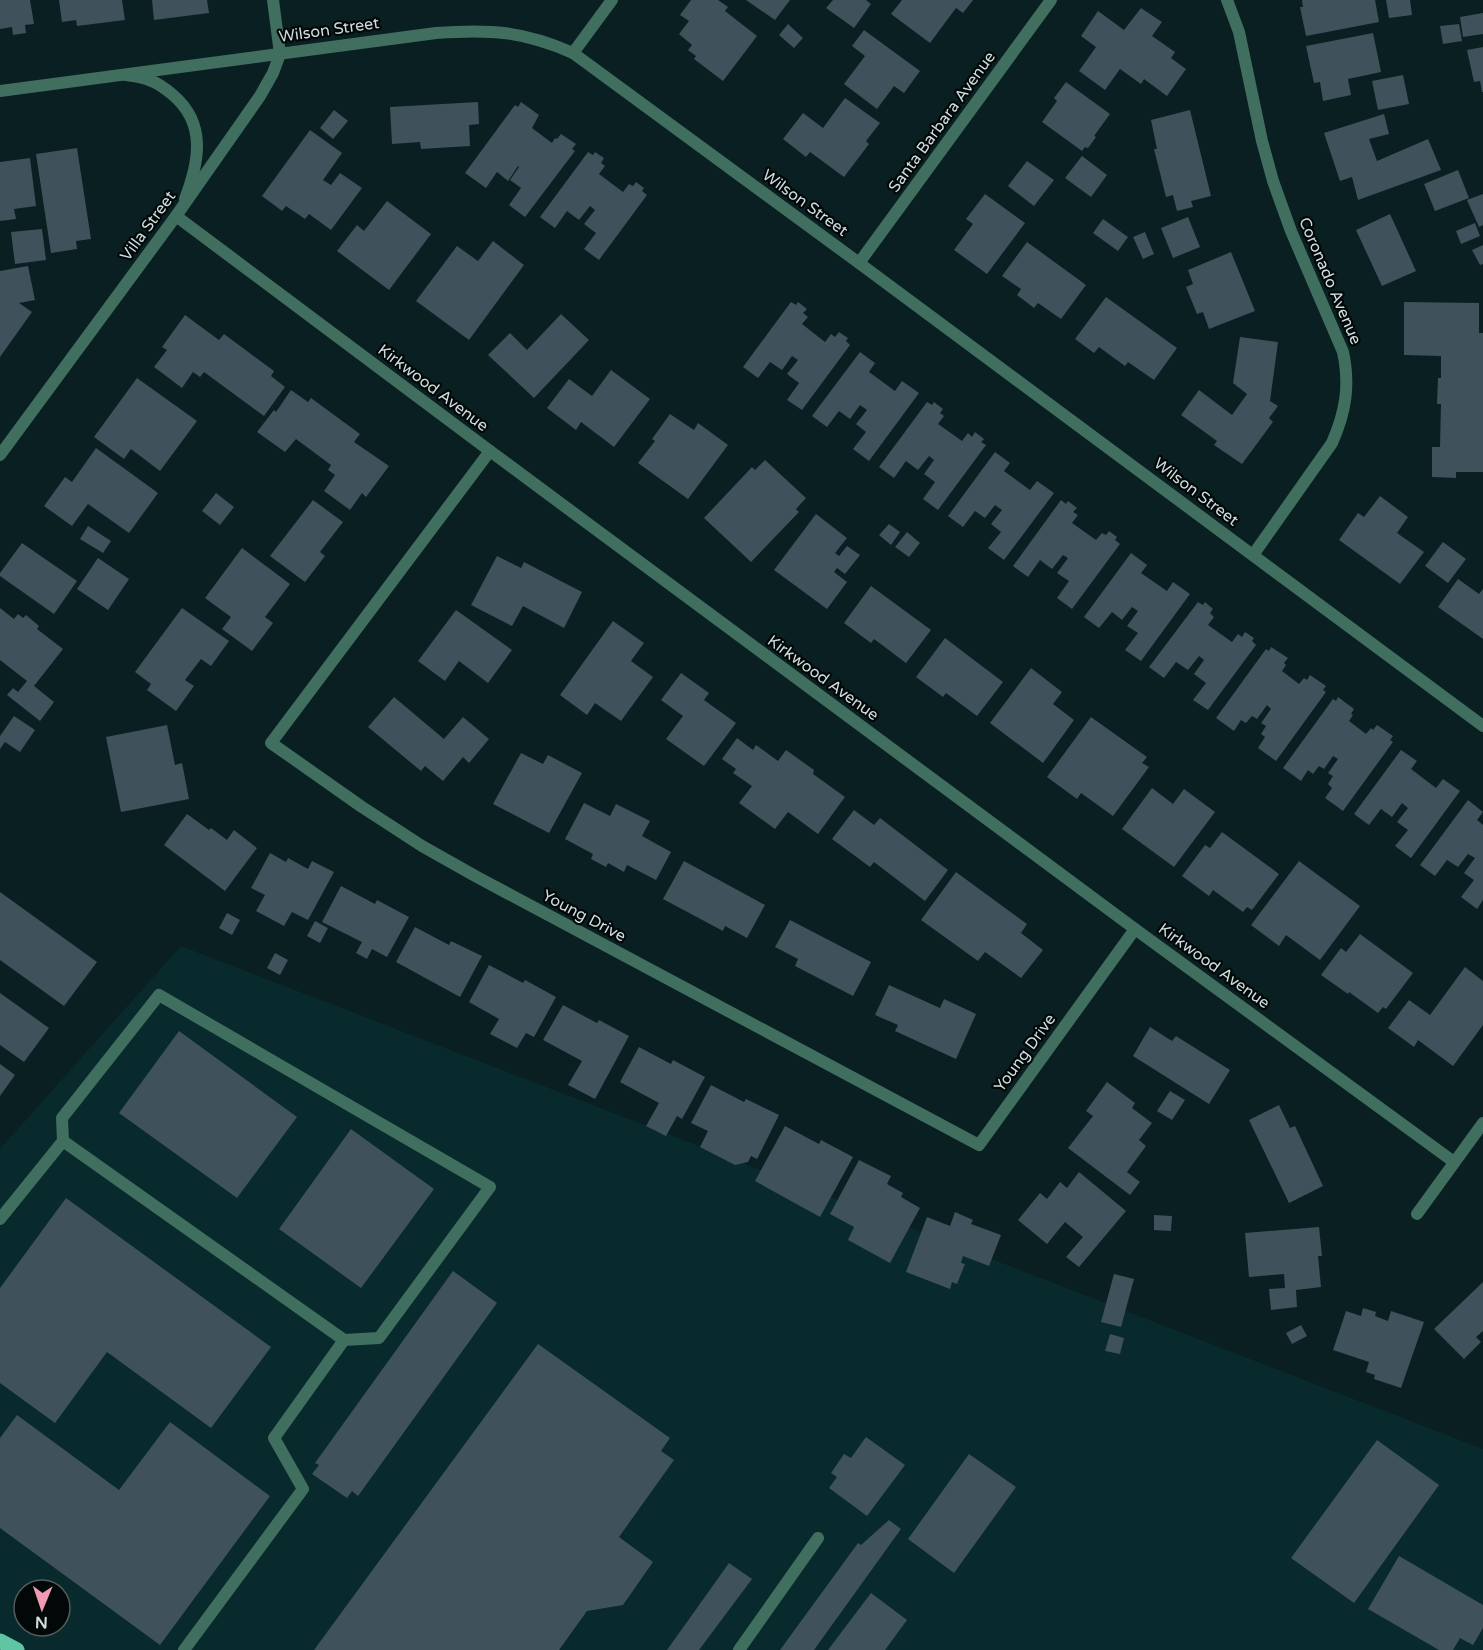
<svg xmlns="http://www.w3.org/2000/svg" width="1483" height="1650" font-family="'Varela Round',sans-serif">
<rect width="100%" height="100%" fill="#0a1f21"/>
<path fill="#082a2c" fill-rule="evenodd" d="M181 946 1483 1449V1650H0V1149ZM24 1590H60V1626H24Z"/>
<g fill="#3f515b">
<path d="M0 0H30L34 24 25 25 26 33 13 35 12 27 0 29Z"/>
<path d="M59 0H122L125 20 77 26 76 20 62 22Z"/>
<path d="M152 0H207L209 13 154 20Z"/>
<path d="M691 0H718L728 7 725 11 757 36 723 81 694 59 696 56 688 50 692 45 679 34 689 21 680 15Z"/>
<path d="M746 0H790L775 20Z"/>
<path d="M833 0H866L871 4 854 28 826 8Z"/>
<path d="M902 0H973L963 13 956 8 930 43 891 14Z"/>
<path d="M1302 0H1375L1379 22 1306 36 1300 7H1303Z"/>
<path d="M1386 0H1410L1412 15 1389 18Z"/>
<path d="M1141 8 1162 22 1152 36 1175 52 1171 58 1186 69 1167 96 1144 79 1141 84 1120 69 1105 90 1079 71 1096 47 1081 36 1098 11 1124 30Z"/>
<path d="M1483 13V34L1463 37 1460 17Z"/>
<path d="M788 24 803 38 794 48 779 35Z"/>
<path d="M1459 24 1462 41 1443 44 1440 26Z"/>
<path d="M864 30 920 71 904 93 894 86 877 109 844 84 865 56 852 46Z"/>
<path d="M1373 33 1381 72 1348 79 1351 95 1323 101 1320 82 1314 83 1306 46Z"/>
<path d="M1483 47V92H1482L1480 81 1474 82 1467 50Z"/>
<path d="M1403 75 1409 104 1378 110 1372 81Z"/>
<path d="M1066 82 1110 114 1094 136 1096 137 1088 148 1085 147 1082 151 1042 122 1057 101 1054 98Z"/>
<path d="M845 98 880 123 866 141 869 144 844 177 810 152 806 157 783 139 803 113 823 128Z"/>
<path d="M478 102 479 124 469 125 470 146 421 149 420 142 392 144 390 107Z"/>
<path d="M521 102 539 115 532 128 552 143 555 138 557 139 561 134 576 144 572 149 575 151 525 217 509 205 521 188 510 180 519 167 518 166 508 181 497 172 486 188 465 173 515 105 518 107Z"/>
<path d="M334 110 348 121 333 139 320 128Z"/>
<path d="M1190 110 1211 196 1191 201 1193 207 1177 211 1173 195 1166 197 1154 149H1157L1151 120Z"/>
<path d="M1384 114 1389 134 1369 139 1377 161 1428 139 1441 170 1358 200 1352 177 1340 181 1324 133Z"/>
<path d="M310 130 342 153 323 180 331 185 340 173 362 188 331 230 309 214 305 219 286 206 282 211 262 196Z"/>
<path d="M77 148 91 239 76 241 77 249 51 253 36 154Z"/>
<path d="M588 152 593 155 595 152 604 158 601 163 605 166 599 174 623 192 629 184 633 186 636 182 644 188 642 191 647 195 599 260 584 249 596 233 584 224 595 210 590 206 579 220 567 211 555 228 540 217Z"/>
<path d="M1082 156 1107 175 1091 197 1065 178Z"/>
<path d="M30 158 36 206 14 209 16 219 0 221V162Z"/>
<path d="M1027 161 1054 180 1034 206 1008 186Z"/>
<path d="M1458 170 1469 198 1435 211 1424 184Z"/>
<path d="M985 194 1025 223 987 274 954 250 973 224 966 219Z"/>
<path d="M1483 194V225L1479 227 1467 200Z"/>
<path d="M387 201 431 234 389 290 337 251 357 225 364 231Z"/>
<path d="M1390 214 1416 271 1382 286 1356 230Z"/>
<path d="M1188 217 1200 247 1173 258 1161 228Z"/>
<path d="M1103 219 1128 237 1118 251 1093 233Z"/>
<path d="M1475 223 1480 236 1461 244 1456 231Z"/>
<path d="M42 229 46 260 15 264 11 232Z"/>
<path d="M1145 232 1154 254 1143 259 1133 237Z"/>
<path d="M493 241 524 265 469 340 416 301 457 246 478 261Z"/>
<path d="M1027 242 1086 285 1061 319 1038 303 1034 308 1017 295 1021 289 1002 276Z"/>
<path d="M1483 245V264L1480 265 1472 250Z"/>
<path d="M1231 252 1255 311 1209 329 1203 312 1197 314 1186 287 1193 284 1188 270Z"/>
<path d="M28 266 35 300 19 303 32 312 0 357V271Z"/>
<path d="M1106 297 1177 348 1154 380 1128 362 1125 366 1099 347 1094 353 1075 339Z"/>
<path d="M791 302 796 305 798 302 807 309 803 313 808 317 802 324 825 342 831 334 835 337 839 332 848 338 846 341 850 345 802 410 787 400 799 383 787 374 798 360 792 356 782 370 770 362 758 378 743 367Z"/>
<path d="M1404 302 1479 303V333H1483V472H1456V478L1432 477V447H1440L1441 404H1437L1438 378H1441V356L1404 355Z"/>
<path d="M561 314 589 340 534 398 488 355 510 333 527 350Z"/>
<path d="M185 315 219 340 224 334 274 371 271 376 285 387 264 416 204 372 200 377 193 372 182 388 154 367 167 350 162 347Z"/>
<path d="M1240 337 1278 342 1270 401 1278 406 1269 418 1273 422 1242 464 1214 445 1217 441 1181 415 1199 390 1232 415 1247 394 1233 383Z"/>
<path d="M860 352 875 363 869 372 895 391 902 381 919 393 869 461 853 449 866 432 856 424 867 410 860 405 850 419 839 411 827 427 812 416Z"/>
<path d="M611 370 650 399 614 447 581 422 576 430 547 408 569 379 592 396Z"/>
<path d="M137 378 197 421 160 471 131 449 124 459 94 437Z"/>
<path d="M291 390 308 402 311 398 360 434 354 442 389 466 366 497 362 493 350 510 324 491 335 475 328 470 331 465 296 439 285 452 257 432 274 410 276 412Z"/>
<path d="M927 402 932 405 934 402 943 409 940 413 944 416 938 424 962 441 968 433 972 437 975 432 984 439 981 442 986 445 938 510 923 499 935 482 924 474 934 460 929 456 918 470 906 461 894 478 879 467Z"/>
<path d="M670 414 694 430 698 423 728 445 688 499 638 463 655 441 652 439Z"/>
<path d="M96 448 158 493 129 533 88 504 72 526 44 506 65 477 72 482Z"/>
<path d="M995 452 1010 463 1004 471 1030 490 1037 481 1054 493 1004 560 988 548 1001 532 991 524 1002 510 995 505 985 518 975 511 963 527 948 516Z"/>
<path d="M765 460 806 498 796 509 799 512 751 562 704 518 752 467 755 470Z"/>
<path d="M216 493 234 507 220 525 202 511Z"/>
<path d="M1380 496 1408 517 1397 533 1424 552 1400 584 1339 540 1358 513 1364 517Z"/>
<path d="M313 500 343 522 320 552 325 556 305 582 270 556Z"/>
<path d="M1061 500 1066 504 1068 501 1077 508 1073 512 1078 515 1072 523 1096 540 1102 533 1106 535 1109 531 1117 537 1115 540 1120 544 1072 609 1057 598 1069 581 1057 573 1068 558 1063 555 1052 569 1040 560 1028 577 1013 566Z"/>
<path d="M816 514 847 538 835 553 839 556 847 546 860 555 845 574 837 568 834 572 847 582 827 609 774 570Z"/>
<path d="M889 524 900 532 891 545 879 535Z"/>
<path d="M88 526 111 541 103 553 80 539Z"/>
<path d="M907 532 920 543 909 557 895 547Z"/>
<path d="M1443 542 1466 559 1448 583 1425 566Z"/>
<path d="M22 543 77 581 54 614 0 576V573Z"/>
<path d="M242 548 290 584 265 617 273 623 252 651 222 629 231 617 205 598Z"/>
<path d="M1131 553 1147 565 1141 573 1167 591 1173 582 1190 594 1141 661 1125 650 1138 633 1127 626 1138 611 1132 607 1122 620 1112 612 1099 628 1084 617Z"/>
<path d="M497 556 521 568 524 562 582 592 564 628 523 606 512 626 471 605Z"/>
<path d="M98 558 129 579 108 610 77 589Z"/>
<path d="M1458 579 1479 594 1483 589V639L1438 607Z"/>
<path d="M871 586 931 630 906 663 874 639 871 643 844 623Z"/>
<path d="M1198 602 1203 605 1205 602 1213 609 1210 613 1214 617 1208 625 1232 642 1238 634 1242 637 1245 632 1254 638 1252 641 1256 645 1208 710 1193 700 1206 683 1194 674 1204 660 1199 656 1188 670 1176 662 1164 678 1149 667Z"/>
<path d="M0 608 14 619 18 614 23 618 26 615 39 626 37 629 63 649 34 686 54 702 40 721 7 695 13 688 18 692 27 681 0 660Z"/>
<path d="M182 608 229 641 211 666 201 659 185 680 194 686 176 711 147 690 151 684 135 672Z"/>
<path d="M456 610 512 650 488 683 459 661 445 681 418 661Z"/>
<path d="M613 621 644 643 631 661 653 677 621 721 595 703 587 715 560 695Z"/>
<path d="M945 638 1003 682 977 716 946 693 943 697 916 677Z"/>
<path d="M1271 647 1288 658 1284 663 1286 665 1282 671 1299 684 1304 678 1307 680 1310 675 1326 686 1323 690 1326 692 1276 761 1258 748 1265 737 1261 734 1266 726 1261 723 1271 709 1267 705 1257 719 1252 716 1246 723 1241 720 1234 731 1216 718 1266 649 1269 651Z"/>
<path d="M1031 668 1062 692 1053 704 1074 720 1043 763 990 723Z"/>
<path d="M681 673 709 693 704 700 736 723 704 766 666 739 683 716 661 700Z"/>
<path d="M394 697 444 739 463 717 489 739 469 763 463 757 443 781 425 766 421 771 368 727Z"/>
<path d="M1338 697 1354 709 1351 714 1353 715 1349 721 1366 734 1371 728 1373 730 1377 725 1393 736 1390 740 1393 742 1343 811 1325 798 1332 788 1328 784 1333 776 1328 773 1338 759 1333 756 1324 769 1319 766 1313 774 1308 770 1301 781 1283 768 1333 699 1336 701Z"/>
<path d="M14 716 35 730 20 752 5 742 0 749V736Z"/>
<path d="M1091 717 1147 757 1142 763 1149 767 1113 816 1081 793 1077 799 1047 777Z"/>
<path d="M167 725 175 765 182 763 189 799 121 812 106 737Z"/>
<path d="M737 738 753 750 756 745 778 761 786 750 814 770 813 774 845 797 818 834 788 812 775 829 739 803 752 786 733 773 736 769 722 759Z"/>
<path d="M1401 750 1417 761 1411 769 1436 788 1443 779 1460 791 1411 858 1395 846 1408 830 1397 822 1408 808 1402 803 1392 817 1381 809 1369 825 1354 814Z"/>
<path d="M521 753 543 764 548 755 582 773 549 833 493 804Z"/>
<path d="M1152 788 1173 804 1184 789 1215 812 1174 867 1122 829Z"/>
<path d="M1468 800 1483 812 1477 820 1483 825V900L1477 909 1461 897 1474 880 1464 873 1475 858 1468 854 1458 867 1447 860 1435 876 1420 865Z"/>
<path d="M584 803 610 816 616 804 650 821 642 836 671 852 656 880 627 865 624 872 608 863 606 867 591 859 593 854 565 839Z"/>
<path d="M854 810 874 825 880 818 948 870 925 901 874 862 870 867 832 839Z"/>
<path d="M187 814 209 830 211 828 227 840 234 830 257 848 225 891 164 845Z"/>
<path d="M1222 832 1279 874 1252 910 1247 907 1243 912 1213 890 1209 896 1182 876 1205 845 1210 848Z"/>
<path d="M270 853 286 862 288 858 308 869 312 861 334 872 308 920 292 912 284 926 256 911 265 895 251 888Z"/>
<path d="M684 861 765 905 747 938 725 926 723 931 663 899Z"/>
<path d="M1299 861 1360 906 1320 960 1286 935 1279 946 1251 925Z"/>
<path d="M956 872 1027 924 1021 933 1043 950 1021 978 985 952 978 961 921 920Z"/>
<path d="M341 886 375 904 377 900 409 917 387 957 372 949 367 959 356 953 362 942 322 922Z"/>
<path d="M0 892 97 962 64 1006 0 960Z"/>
<path d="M227 913 240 920 232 935 219 928Z"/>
<path d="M790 920 871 962 853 996 795 966 798 959 775 947Z"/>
<path d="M315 921 328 928 320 943 307 936Z"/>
<path d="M415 927 449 945 451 941 482 956 460 997 396 962Z"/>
<path d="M1360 934 1413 973 1386 1009 1383 1007 1378 1013 1349 992 1348 994 1321 975 1341 948 1346 952Z"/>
<path d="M275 953 288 960 280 975 267 968Z"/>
<path d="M489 965 523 983 525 980 556 997 534 1037 526 1033 517 1048 490 1034 499 1019 469 1002Z"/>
<path d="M1465 967 1483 981V1025L1453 1066 1418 1040 1414 1047 1388 1028 1409 1000 1430 1015Z"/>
<path d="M889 985 940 1008 944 999 976 1014 956 1059 895 1031 898 1025 875 1015Z"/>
<path d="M0 993 49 1028 24 1062 0 1045Z"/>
<path d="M563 1005 597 1023 599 1020 629 1036 595 1099 568 1085 582 1061 543 1040Z"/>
<path d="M1150 1027 1172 1041 1176 1036 1230 1070 1209 1104 1133 1056Z"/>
<path d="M179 1031 297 1117 237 1198 119 1113Z"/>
<path d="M639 1047 671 1064 673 1060 705 1077 682 1119 677 1116 666 1136 646 1126 659 1103 620 1082Z"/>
<path d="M0 1064 15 1075 0 1096Z"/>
<path d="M1107 1082 1135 1103 1132 1108 1152 1123 1139 1140 1146 1146 1127 1172 1140 1182 1130 1195 1068 1148 1093 1116 1086 1111Z"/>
<path d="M711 1085 744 1102 746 1099 779 1115 757 1159 751 1156 748 1162 735 1165 700 1147 708 1131 691 1123Z"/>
<path d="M1170 1091 1185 1100 1172 1120 1157 1111Z"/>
<path d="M1279 1105 1290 1128 1295 1126 1323 1186 1289 1203 1249 1120Z"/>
<path d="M785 1126 819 1144 821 1140 853 1157 820 1217 755 1181Z"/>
<path d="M351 1129 434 1189 361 1288 279 1229Z"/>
<path d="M859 1160 891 1176 887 1184 903 1193 901 1197 920 1208 890 1263 848 1240 854 1227 830 1214Z"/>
<path d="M1079 1172 1126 1211 1079 1267 1066 1257 1083 1237 1065 1222 1047 1244 1018 1220 1040 1193 1047 1199 1060 1182 1067 1188Z"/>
<path d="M66 1198 271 1347 211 1428 107 1352 55 1423 0 1383V1288Z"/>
<path d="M955 1212 973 1220 971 1224 1001 1235 989 1266 963 1256 961 1263 965 1264 957 1284 952 1282 950 1289 906 1272 927 1217 950 1226Z"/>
<path d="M1154 1215 1172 1216 1171 1231 1154 1230Z"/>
<path d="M1319 1227 1322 1256H1318L1321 1287 1296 1290 1297 1307 1271 1310 1269 1289 1285 1288 1284 1274 1249 1277 1245 1233Z"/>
<path d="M453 1271 497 1303 358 1496 352 1491 347 1498 312 1474 319 1465 315 1463Z"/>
<path d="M1114 1274 1134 1279 1121 1327 1101 1322Z"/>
<path d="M1483 1282V1331L1476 1337 1481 1342 1464 1359 1434 1329Z"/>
<path d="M1363 1308 1376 1312 1375 1316 1388 1321 1391 1311 1424 1322 1401 1388 1374 1379 1375 1375 1366 1372 1369 1362 1333 1350 1346 1311 1361 1316Z"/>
<path d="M1301 1325 1307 1336 1292 1344 1286 1333Z"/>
<path d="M1110 1334 1124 1338 1120 1354 1105 1351Z"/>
<path d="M538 1344 670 1438 661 1451 674 1460 619 1537 653 1562 623 1605 587 1611 559 1650H314Z"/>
<path d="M17 1415 119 1490 170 1422 270 1496 160 1645 0 1528V1438Z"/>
<path d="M866 1437 905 1465 867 1516 829 1488 837 1477 831 1473 844 1454 851 1458Z"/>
<path d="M1377 1440 1439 1485 1354 1603 1291 1558Z"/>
<path d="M969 1454 1016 1487 954 1573 908 1539Z"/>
<path d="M889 1520 901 1529 814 1650H780L858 1543 861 1545Z"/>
<path d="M1399 1556 1483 1605V1628L1473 1645 1460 1638 1453 1650H1439L1368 1609Z"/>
<path d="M729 1563 752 1579 699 1650H667Z"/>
<path d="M871 1593 907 1620 885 1650H828Z"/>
</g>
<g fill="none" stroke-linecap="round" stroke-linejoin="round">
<g stroke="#416f5f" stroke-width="12">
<path d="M126 75C134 76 142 77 149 80 158 83 166 89 173 95 207 124 199 162 185 199"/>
<path d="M63 1141 62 1118 159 995 490 1187 379 1338 344 1340"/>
<path d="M0 1219 63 1141 344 1340 274 1438 303 1489 184 1650"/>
<path d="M739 1650 818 1538"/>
</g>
<g stroke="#416f5f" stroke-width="12">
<path d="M1227 0 1239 32 1262 141 1273 181 1291 231 1343 352C1350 385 1346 411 1332 443L1253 555"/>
<path d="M573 53 612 0"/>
<path d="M0 91 436 33C490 29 523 31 573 53L859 263 1483 726"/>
<path d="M176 216 490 451 1135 929 1454 1162"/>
<path d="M859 263 1051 0"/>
<path d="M490 451 271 743 362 807 422 846 477 877 979 1145 1135 929"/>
<path d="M1417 1214 1483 1123"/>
</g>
<path stroke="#416f5f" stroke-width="12" d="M0 455 176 216 260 96 273 73 280 54 273 0"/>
<path stroke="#5fc5a4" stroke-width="15" d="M0 1641 17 1650"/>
</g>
<g text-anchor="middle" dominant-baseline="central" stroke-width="4.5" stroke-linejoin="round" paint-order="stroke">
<g font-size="16" fill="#d0ddde" stroke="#020808">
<text transform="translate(329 30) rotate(-8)">Wilson Street</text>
<text transform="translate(942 122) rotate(-54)">Santa Barbara Avenue</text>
<text transform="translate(805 203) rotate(36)">Wilson Street</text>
<text transform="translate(148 226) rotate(-54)">Villa Street</text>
<text transform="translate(1330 281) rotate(67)">Coronado Avenue</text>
<text transform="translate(433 388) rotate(37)">Kirkwood Avenue</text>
<text transform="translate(1196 492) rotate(37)">Wilson Street</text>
<text transform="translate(823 678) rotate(36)">Kirkwood Avenue</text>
<text transform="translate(584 916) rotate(28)">Young Drive</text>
<text transform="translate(1214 966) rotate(36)">Kirkwood Avenue</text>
<text transform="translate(1025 1053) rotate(-54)">Young Drive</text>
</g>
</g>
<g transform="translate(42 1608) rotate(182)"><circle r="28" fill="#020808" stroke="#545d5e" stroke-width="1.5"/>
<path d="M0-4.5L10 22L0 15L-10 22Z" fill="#f19ab3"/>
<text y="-9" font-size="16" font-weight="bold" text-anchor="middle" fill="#d0ddde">N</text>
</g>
</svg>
